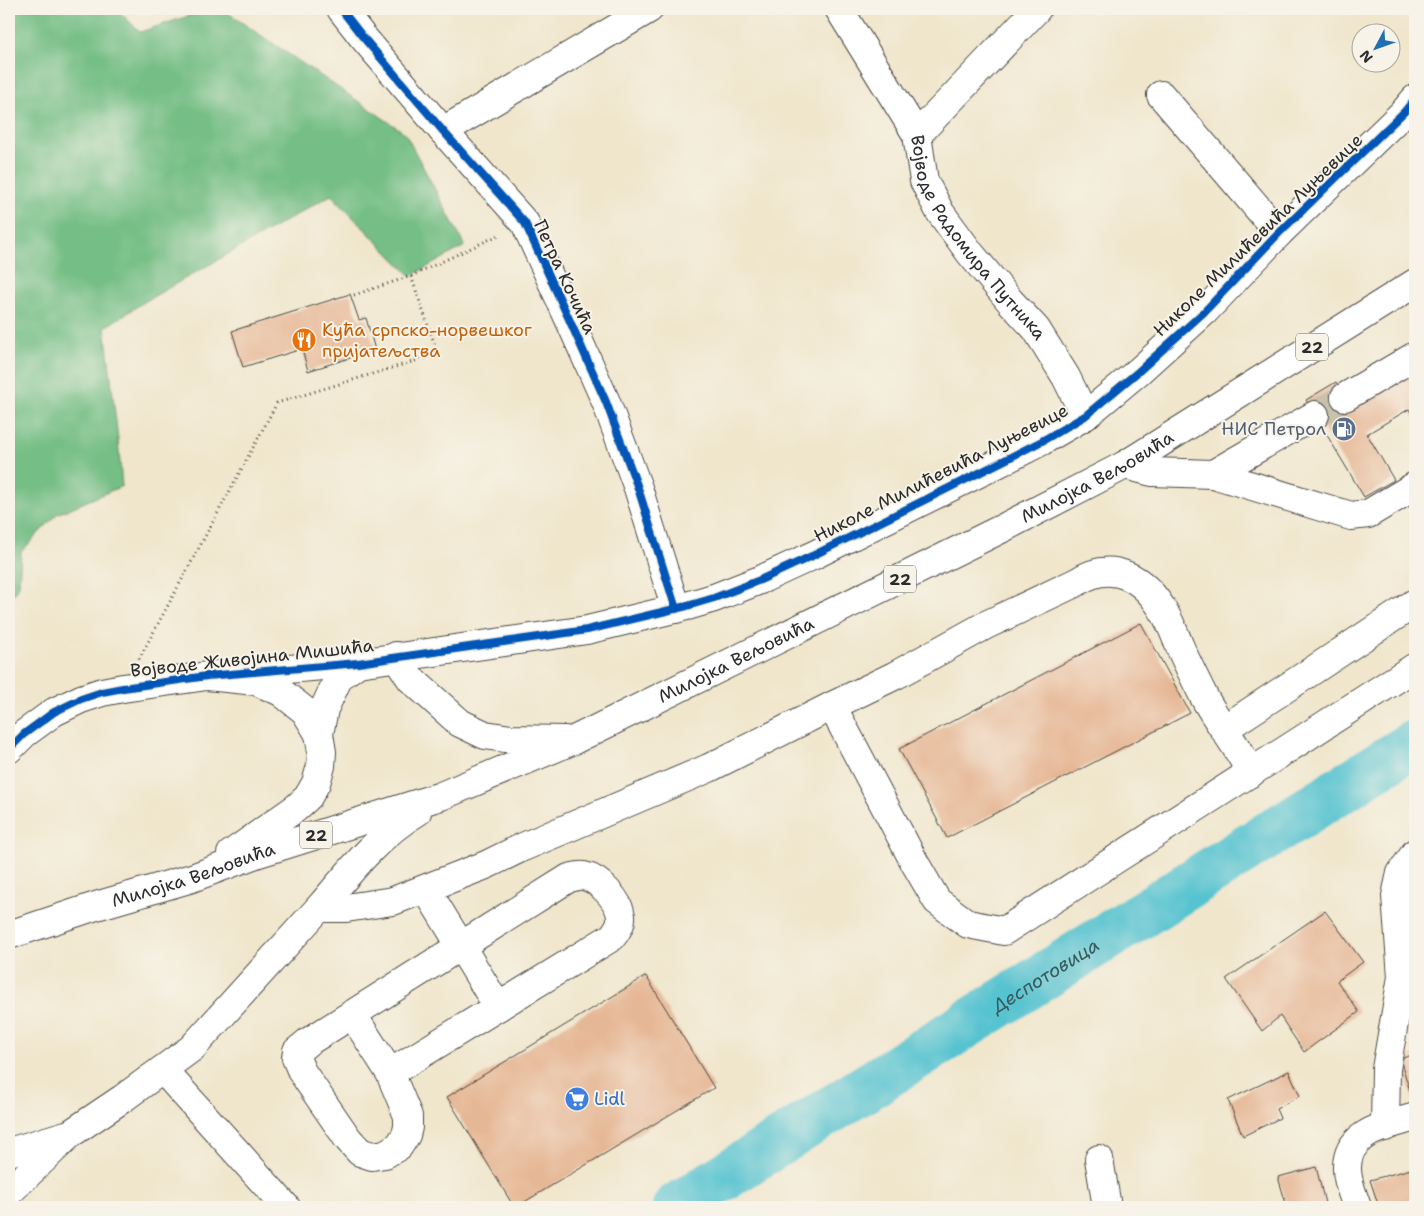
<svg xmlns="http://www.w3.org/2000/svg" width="1424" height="1216" font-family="'Shantell Sans',sans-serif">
<rect width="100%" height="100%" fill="#f7f3e8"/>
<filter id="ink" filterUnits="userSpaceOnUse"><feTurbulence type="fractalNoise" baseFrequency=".02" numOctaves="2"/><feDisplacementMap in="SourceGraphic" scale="10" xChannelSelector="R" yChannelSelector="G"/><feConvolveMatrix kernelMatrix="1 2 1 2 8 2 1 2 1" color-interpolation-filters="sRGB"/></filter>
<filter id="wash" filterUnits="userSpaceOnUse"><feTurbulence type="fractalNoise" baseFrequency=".0096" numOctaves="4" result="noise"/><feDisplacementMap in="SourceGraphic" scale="20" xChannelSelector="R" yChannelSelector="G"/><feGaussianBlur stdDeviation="1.12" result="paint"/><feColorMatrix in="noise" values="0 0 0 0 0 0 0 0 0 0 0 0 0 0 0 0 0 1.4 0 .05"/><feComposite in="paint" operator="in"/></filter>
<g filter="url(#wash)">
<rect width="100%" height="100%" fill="#f0e6cc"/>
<path fill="#74be85" stroke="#507458" d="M9 9H117L140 32 210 9H222L405 133 465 246 411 276 331 195 144 302 105 327 118 439 122 486 57 514 21 552 19 585 9 601Z"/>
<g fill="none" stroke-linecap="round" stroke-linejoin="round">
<path stroke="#57c3d0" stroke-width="48" id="s1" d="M676 1207 1415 743"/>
</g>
<g id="blocks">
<g fill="#e6b795">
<path d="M350 294 359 320 366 318 375 350 308 371 302 349 243 367 232 331Z"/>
<path d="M1415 359V420L1409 409 1367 434 1394 480 1364 497 1306 400 1336 382 1346 399Z"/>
<path d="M1141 623 1190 713 947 838 899 749Z"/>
<path d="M1325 911 1363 962 1337 981 1359 1012 1304 1052 1280 1016 1262 1031 1226 979Z"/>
<path d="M646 976 714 1088 516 1207H514L447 1097Z"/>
<path d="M1415 1054V1107L1400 1059Z"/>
<path d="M1289 1071 1300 1096 1276 1109 1280 1118 1243 1136 1228 1100Z"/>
<path d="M1316 1167 1326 1207H1287L1278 1177Z"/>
<path d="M1415 1168V1207H1379L1370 1180Z"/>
</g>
</g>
</g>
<g filter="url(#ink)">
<use href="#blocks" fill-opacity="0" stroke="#494743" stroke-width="1"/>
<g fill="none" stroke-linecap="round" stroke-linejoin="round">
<path stroke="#c9c1ac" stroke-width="28" stroke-dasharray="28 14" stroke-linecap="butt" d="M1315 415 1345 397"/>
<defs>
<g id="minor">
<path d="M341 9 362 36 443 131 525 223 569 319 606 402 638 488 676 609"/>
<path id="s2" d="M839 9 917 135 924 181 940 212 970 253 1010 301 1036 329 1066 377 1085 416"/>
<path d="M1161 95 1279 233"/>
<path d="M443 131 649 9"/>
<path d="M917 135 1037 9"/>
<path d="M1345 397 1415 356"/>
<path d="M1125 465 1152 472 1213 474 1315 415"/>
<path d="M1213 474 1351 516 1368 514 1415 486"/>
<path d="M832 706 916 865 937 901 968 924 1004 931 1415 667"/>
<path d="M1224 729 1415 603"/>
<path d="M9 749 24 734 54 712 81 699 102 692 123 688 207 676 358 663 587 630 687 606 714 598 760 580 812 556 995 465 1042 441 1085 416 1139 371 1204 312 1279 233 1404 112 1415 99"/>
<path d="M426 889 498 1007"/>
<path d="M352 1014 390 1073 408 1116V1127L406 1135 399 1146 385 1154 372 1156 360 1152 348 1139 302 1072 296 1058 297 1051 308 1042 569 878C574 877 579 875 584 876 599 879 619 900 621 916 622 924 617 931 612 937L390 1073"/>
<path d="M163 1070 286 1207"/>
<path d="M1385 1127 1386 1069 1402 977 1396 896 1401 873 1415 853"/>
<path d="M9 1152 66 1135"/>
<path d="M1099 1159 1107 1207"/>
<path d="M9 1192 70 1134 122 1099 192 1048 319 908H346L393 901 486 865 523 847 709 768 832 706 896 675 986 625 1077 582C1113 558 1145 579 1164 612 1171 623 1175 635 1180 647 1187 663 1195 679 1203 695 1217 722 1237 745 1251 773"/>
<path d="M1357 1207C1353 1195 1347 1182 1347 1169 1346 1131 1387 1126 1415 1117"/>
</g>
<g id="major">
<path d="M396 656 411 679 460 723 485 735 511 739 565 740"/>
<path d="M207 676 256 681 281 692 305 711 319 734"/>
<path d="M231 854 296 808 308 797 316 783 321 766 322 752 319 734 324 709 339 677 358 663"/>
<path d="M319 908C349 873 377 836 417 812"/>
<path id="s3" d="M9 935 96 906 192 878 256 854 441 796 574 740 1005 527 1125 465 1415 283"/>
</g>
</defs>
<use href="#minor" stroke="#494743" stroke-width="30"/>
<use href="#major" stroke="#494743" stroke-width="30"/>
<g stroke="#494743" stroke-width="3" stroke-dasharray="1 4" stroke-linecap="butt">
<path d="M354 295 411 276 499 235"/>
<path d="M139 659 277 403 438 354 411 276"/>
</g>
<use href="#minor" stroke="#fff" stroke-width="28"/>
<use href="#major" stroke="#fff" stroke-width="28"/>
<defs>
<g id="cycleway">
<path d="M341 9 362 36 443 131 525 223 569 319 606 402 638 488 676 609"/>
<path d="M9 749 24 734 54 712 81 699 102 692 123 688 207 676 358 663 587 630 687 606 714 598 760 580 812 556 995 465 1042 441 1085 416 1139 371 1204 312 1279 233 1404 112 1415 99"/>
</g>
</defs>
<use href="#cycleway" stroke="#f7f3e8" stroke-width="11"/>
<use href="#cycleway" stroke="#0057b8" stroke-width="8"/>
</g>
</g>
<defs>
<symbol id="restaurant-disc" viewBox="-11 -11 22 22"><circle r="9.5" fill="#e8710a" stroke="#f7f3e8"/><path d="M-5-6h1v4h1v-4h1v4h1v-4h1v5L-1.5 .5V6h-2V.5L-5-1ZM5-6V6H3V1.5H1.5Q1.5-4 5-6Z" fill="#fff"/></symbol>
<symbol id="fuel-disc" viewBox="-11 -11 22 22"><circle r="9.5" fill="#5c6f8a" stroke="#f7f3e8"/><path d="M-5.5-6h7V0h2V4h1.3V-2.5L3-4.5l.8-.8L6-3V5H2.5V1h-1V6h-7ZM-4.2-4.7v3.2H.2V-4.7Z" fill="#fff"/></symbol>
<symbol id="supermarket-disc" viewBox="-11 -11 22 22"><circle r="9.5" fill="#3f7fe0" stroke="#f7f3e8"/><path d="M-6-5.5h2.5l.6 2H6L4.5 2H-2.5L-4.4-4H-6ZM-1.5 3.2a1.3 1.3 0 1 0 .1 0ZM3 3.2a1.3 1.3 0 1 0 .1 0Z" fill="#fff"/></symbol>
</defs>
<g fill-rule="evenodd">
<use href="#restaurant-disc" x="290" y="326" width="28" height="28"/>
<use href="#fuel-disc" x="1330" y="415" width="28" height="28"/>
<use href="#supermarket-disc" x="563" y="1085" width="28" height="28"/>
</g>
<g text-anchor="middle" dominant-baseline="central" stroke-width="4" stroke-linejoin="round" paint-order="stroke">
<g fill="#f7f3e8" stroke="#686764" stroke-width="1">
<rect x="1296" y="333.5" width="32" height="27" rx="4"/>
<rect x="884" y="565.5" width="32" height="27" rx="4"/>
<rect x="300" y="821.5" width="32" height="27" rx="4"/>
</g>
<g font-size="16" font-weight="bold" fill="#2b2b2b">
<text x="1312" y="347">22</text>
<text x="900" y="579">22</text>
<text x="316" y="835">22</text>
</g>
<g font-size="18" fill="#2b2b2b" stroke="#f7f3e8">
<text transform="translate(1258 235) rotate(-44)">Николе Милићевића Луњевице</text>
<text stroke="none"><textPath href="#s2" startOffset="270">Војводе Радомира Путника</textPath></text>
<text transform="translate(565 277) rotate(65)">Петра Кочића</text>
<text transform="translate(941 473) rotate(-27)">Николе Милићевића Луњевице</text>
<text stroke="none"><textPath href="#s3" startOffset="1184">Милојка Вељовића</textPath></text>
<text transform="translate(252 658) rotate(-6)">Војводе Живојина Мишића</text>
<text stroke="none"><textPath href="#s3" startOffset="779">Милојка Вељовића</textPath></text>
<text stroke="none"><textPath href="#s3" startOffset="194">Милојка Вељовића</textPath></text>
</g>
<g font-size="18" fill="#c56008" stroke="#f7f3e8" text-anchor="start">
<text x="322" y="330">Кућа српско-норвешког<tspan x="322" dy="21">пријатељства</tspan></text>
</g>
<g font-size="18" fill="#4e5e75" stroke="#f7f3e8" text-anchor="end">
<text x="1326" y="429">НИС Петрол</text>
</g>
<g font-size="18" fill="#366cbe" stroke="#f7f3e8" text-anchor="start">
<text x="594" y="1099">Lidl</text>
</g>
<g font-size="19" font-style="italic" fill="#38595d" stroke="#f7f3e8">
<text stroke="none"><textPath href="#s1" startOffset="436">Деспотовица</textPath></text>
</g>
</g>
<rect width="1424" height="1216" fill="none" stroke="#f7f3e8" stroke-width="30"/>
<g transform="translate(1376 48) rotate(229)"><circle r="24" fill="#f7f3e8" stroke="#a5a39c"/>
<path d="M0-4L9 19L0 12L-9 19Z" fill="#1f6fb2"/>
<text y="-8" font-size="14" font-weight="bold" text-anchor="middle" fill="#2b2b2b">N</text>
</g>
</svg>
